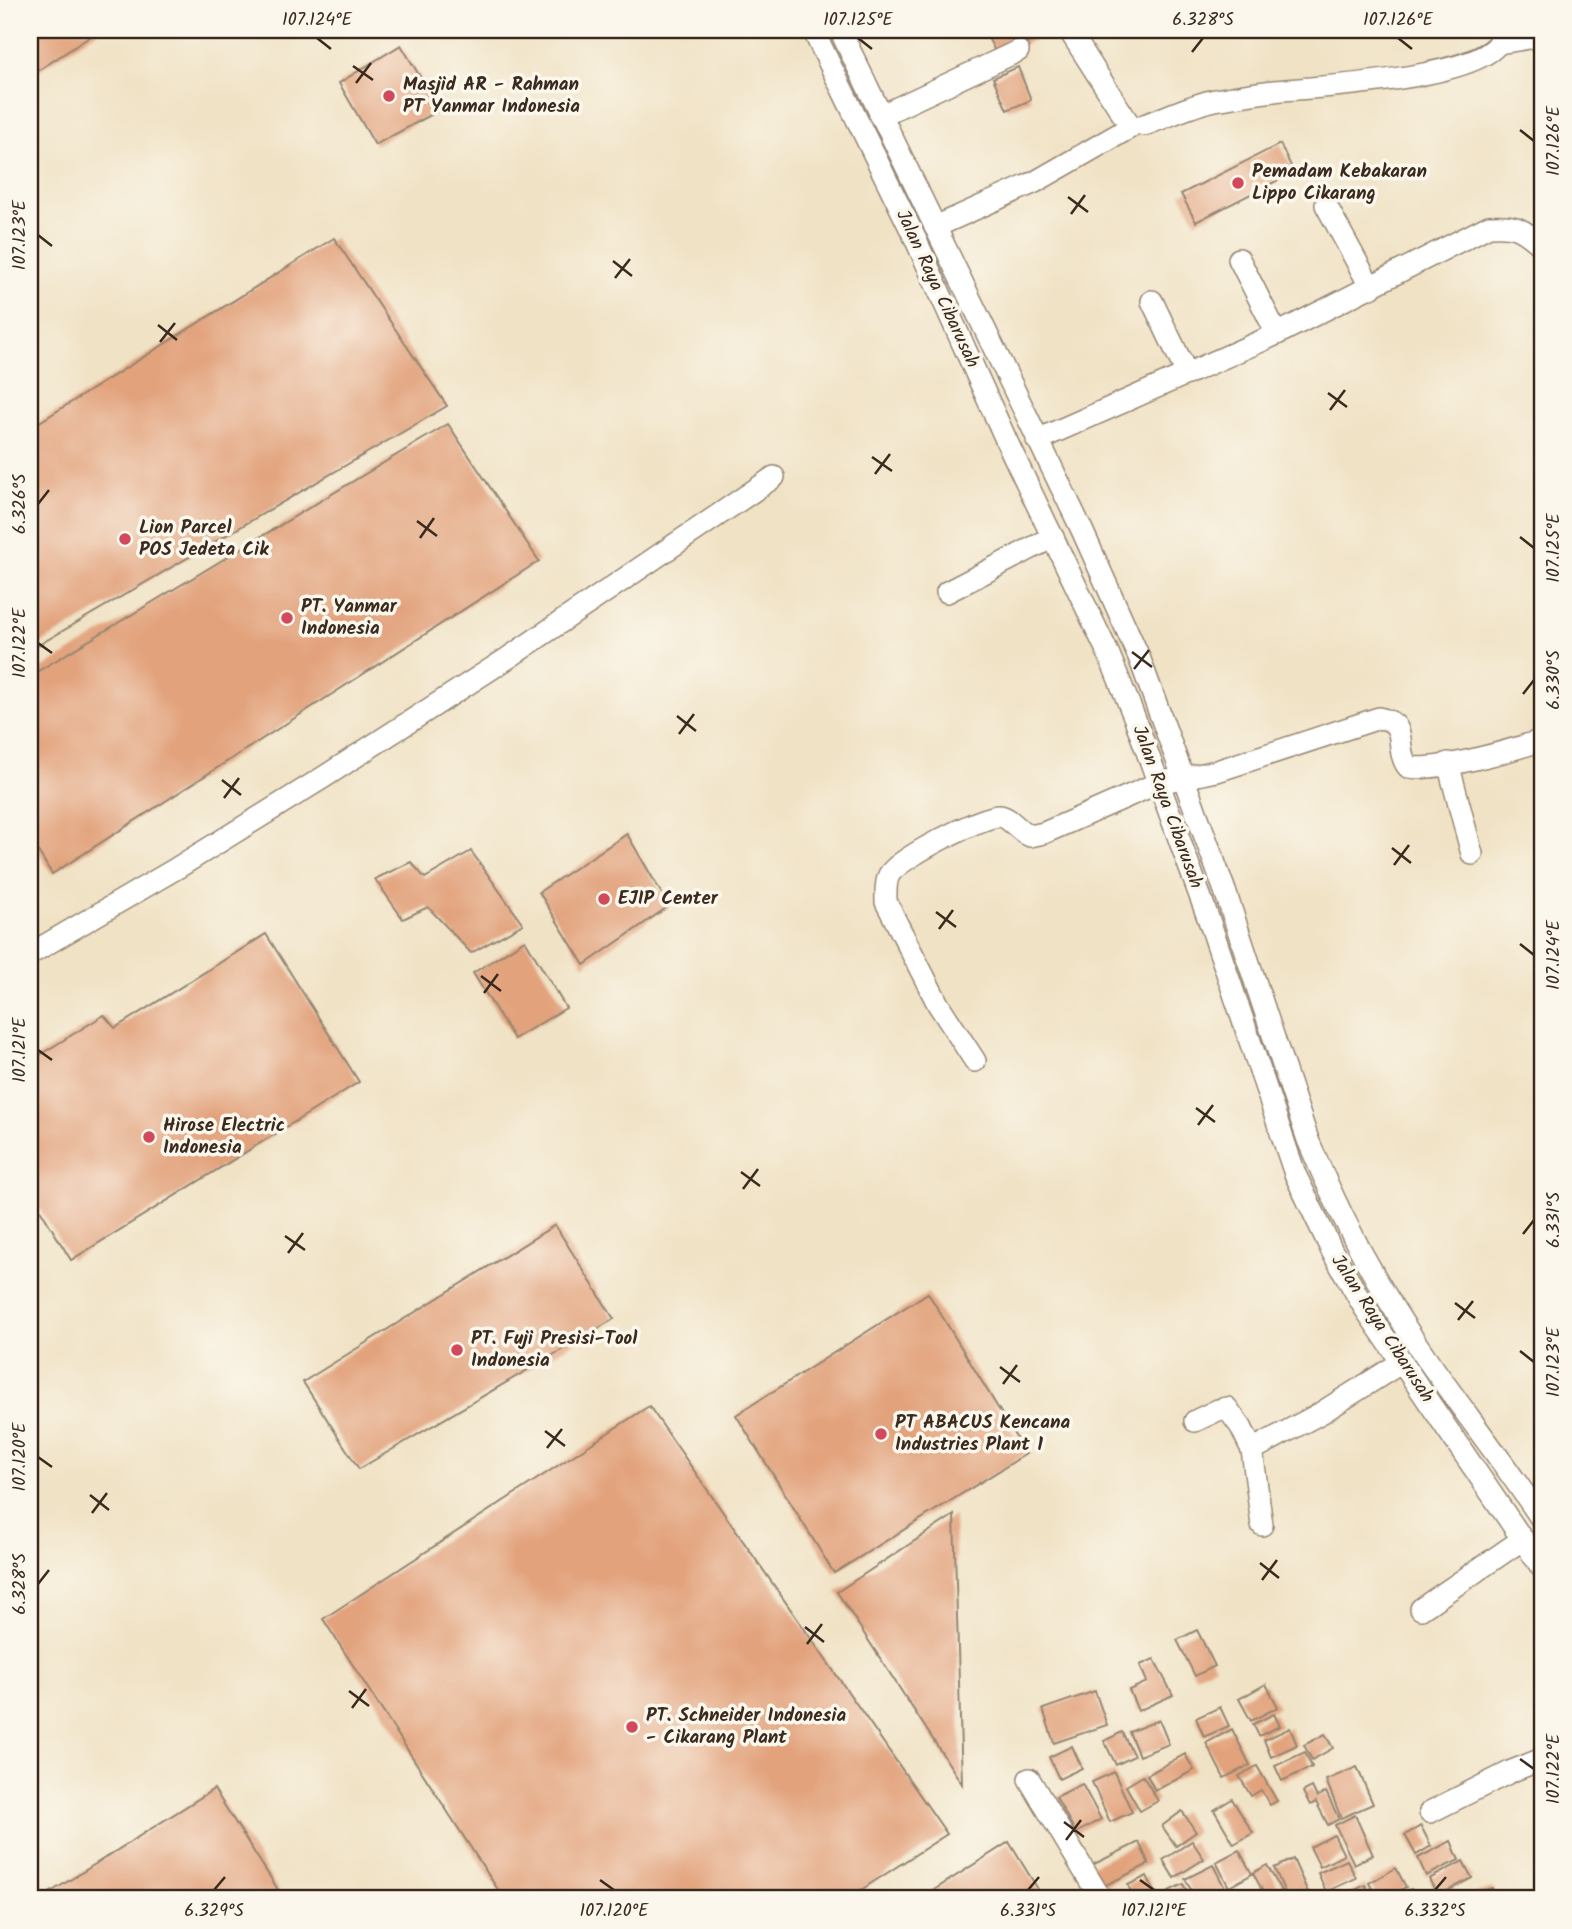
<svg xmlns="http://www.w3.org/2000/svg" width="1572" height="1929" font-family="Kalam,sans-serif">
<rect width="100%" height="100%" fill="#fbf7ec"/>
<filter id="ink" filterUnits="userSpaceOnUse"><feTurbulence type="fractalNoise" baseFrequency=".0143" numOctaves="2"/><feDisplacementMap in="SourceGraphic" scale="14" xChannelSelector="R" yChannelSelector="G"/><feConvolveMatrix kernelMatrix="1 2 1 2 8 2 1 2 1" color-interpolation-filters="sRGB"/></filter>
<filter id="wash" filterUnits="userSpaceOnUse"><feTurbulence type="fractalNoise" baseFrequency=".00686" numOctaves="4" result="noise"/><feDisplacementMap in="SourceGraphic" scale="28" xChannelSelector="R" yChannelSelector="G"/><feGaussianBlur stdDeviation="1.57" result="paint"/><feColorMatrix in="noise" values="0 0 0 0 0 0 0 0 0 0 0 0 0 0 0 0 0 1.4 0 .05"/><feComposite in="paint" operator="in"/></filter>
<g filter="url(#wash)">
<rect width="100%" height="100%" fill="#f0e2c5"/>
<g id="blocks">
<g fill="#e2a27c">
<path d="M30 30H100L30 76Z"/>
<path d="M984 30H1054L998 57Z"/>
<path d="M401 45 440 110 375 145 339 83Z"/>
<path d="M1018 67 1031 100 1007 110 993 78Z"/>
<path d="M1280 144 1294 172 1196 222 1181 194Z"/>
<path d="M334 238 447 406 30 650V428Z"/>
<path d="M448 424 539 561 52 874 30 838V676Z"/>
<path d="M627 834 669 906 584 965 539 892Z"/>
<path d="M471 851 523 924 471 953 428 907 403 919 375 879 411 862 425 878Z"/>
<path d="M266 934 359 1082 71 1260 30 1193V1061L104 1015 115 1028Z"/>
<path d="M525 940 566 1008 514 1039 473 973Z"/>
<path d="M555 1225 614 1319 359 1469 303 1382Z"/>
<path d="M928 1293 1026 1454 834 1573 736 1415Z"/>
<path d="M649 1406 947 1834 847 1899H504L323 1619Z"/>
<path d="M954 1515 962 1784 837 1592Z"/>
<path d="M1197 1630 1215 1666 1195 1676 1177 1640Z"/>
<path d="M1154 1659 1173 1695 1138 1711 1129 1690 1147 1682 1140 1665Z"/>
<path d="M1266 1684 1278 1707 1251 1721 1239 1699Z"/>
<path d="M1095 1691 1107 1725 1054 1743 1043 1709Z"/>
<path d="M1220 1707 1229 1726 1204 1737 1196 1718Z"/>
<path d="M1274 1714 1280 1726 1259 1736 1253 1724Z"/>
<path d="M1159 1720 1169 1744 1139 1756 1129 1732Z"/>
<path d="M1290 1728 1297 1745 1271 1757 1264 1740Z"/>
<path d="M1232 1729 1250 1765 1224 1778 1206 1743Z"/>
<path d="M1122 1732 1134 1756 1116 1765 1104 1741Z"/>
<path d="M1325 1734 1333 1748 1312 1760 1304 1745Z"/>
<path d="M1072 1746 1082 1768 1059 1779 1049 1757Z"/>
<path d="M1305 1752 1312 1767 1282 1781 1275 1766Z"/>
<path d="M1185 1754 1194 1770 1155 1791 1147 1775Z"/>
<path d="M1257 1766 1277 1801 1270 1805 1261 1790 1251 1796 1239 1776Z"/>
<path d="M1357 1767 1373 1804 1341 1818 1326 1780Z"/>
<path d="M1114 1772 1132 1812 1110 1822 1092 1782Z"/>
<path d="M1143 1776 1158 1801 1140 1811 1126 1786Z"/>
<path d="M1082 1784 1101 1819 1076 1833 1056 1797Z"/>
<path d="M1312 1787 1317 1797 1326 1792 1339 1819 1328 1825 1316 1802 1310 1805 1303 1792Z"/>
<path d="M214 1789 284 1899H40Z"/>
<path d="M1232 1799 1253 1833 1234 1844 1214 1810Z"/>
<path d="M1182 1811 1196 1832 1176 1846 1162 1826Z"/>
<path d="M1355 1815 1373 1855 1354 1864 1335 1825Z"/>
<path d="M1421 1826 1431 1846 1416 1855 1405 1835Z"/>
<path d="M1334 1835 1344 1855 1320 1867 1310 1847Z"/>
<path d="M1192 1841 1204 1859 1174 1878 1163 1860Z"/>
<path d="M1451 1841 1459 1860 1426 1876 1418 1858Z"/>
<path d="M1009 1842 1044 1899H920Z"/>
<path d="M1139 1842 1149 1864 1098 1889 1088 1867Z"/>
<path d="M1239 1850 1252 1874 1229 1887 1216 1862Z"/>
<path d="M1293 1859 1311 1899H1288L1274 1868Z"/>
<path d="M1347 1860 1356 1878 1326 1892 1318 1873Z"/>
<path d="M1463 1861 1472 1878 1438 1896 1429 1879Z"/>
<path d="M1213 1865 1228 1894 1218 1899H1196L1185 1879Z"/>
<path d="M1267 1865 1284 1896 1278 1899H1267L1253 1873Z"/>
<path d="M1396 1868 1406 1887 1384 1899H1378L1369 1883Z"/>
<path d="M1147 1876 1155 1892 1134 1899 1128 1885Z"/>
<path d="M1183 1884 1191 1899H1173L1169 1891Z"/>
<path d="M1365 1885 1372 1899H1337Z"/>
<path d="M1492 1888 1496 1899H1477L1475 1893Z"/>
<path d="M1411 1889 1416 1899H1391Z"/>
</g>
</g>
</g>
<g filter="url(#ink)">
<use href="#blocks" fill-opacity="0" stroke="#968672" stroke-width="2"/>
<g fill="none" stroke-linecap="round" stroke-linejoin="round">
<defs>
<g id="minor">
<path d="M813 30 915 238 1008 444 1109 655 1135 719 1210 923 1295 1174 1332 1251 1364 1307 1542 1568"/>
<path d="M840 30 1082 530 1139 657 1225 891 1308 1140C1338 1212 1374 1281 1418 1346 1458 1405 1503 1460 1542 1520"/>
<path d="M1499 43 1542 36"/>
<path d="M880 116 1018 51"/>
<path d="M1144 125C1167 117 1191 105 1215 100 1234 97 1254 93 1274 91 1311 87 1505 80 1503 30"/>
<path d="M1326 205 1371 288"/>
<path d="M935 227 1035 182 1131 127 1069 30"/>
<path d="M1239 259 1277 334"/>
<path d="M1152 301 1187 374"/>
<path d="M1037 440 1277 334 1489 226C1516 224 1523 229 1542 246"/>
<path d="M947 592 1053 537"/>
<path d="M1448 763 1472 854"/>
<path d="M30 954 177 868 324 777 508 658 774 477"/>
<path d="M975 1061 938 1004 886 902C886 894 885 883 889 875 897 859 980 817 999 816 1009 816 1019 832 1030 836L1044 833 1158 783 1217 771 1379 718C1411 723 1393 748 1408 767 1436 772 1513 750 1542 740"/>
<path d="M1195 1421 1218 1410 1227 1408 1241 1427 1252 1450 1321 1413 1402 1362"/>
<path d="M1252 1450 1262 1525"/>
<path d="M1421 1609 1523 1539"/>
<path d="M1029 1779 1101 1899"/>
<path d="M1430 1812 1512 1771 1542 1759"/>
</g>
</defs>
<use href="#minor" stroke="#968672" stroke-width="24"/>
<use href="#minor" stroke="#fff" stroke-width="21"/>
</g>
</g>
<path fill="none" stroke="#3b2a1e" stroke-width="2.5" d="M317 38 331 49M858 38 872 49M1398 38 1412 49M1192 52 1203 38M353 66 373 80M356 83 371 63M1520 130 1534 141M1068 197 1088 212M1071 214 1085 195M38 235 52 246M613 261 632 276M615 278 630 259M158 325 177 340M160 342 175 323M1328 393 1347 407M1330 410 1345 390M872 457 892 471M875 474 890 454M38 504 49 490M417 521 437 536M1520 537 1534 548M420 538 434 518M38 643 52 653M1132 652 1152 667M1134 669 1149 650M1523 694 1534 680M677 716 696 731M679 734 694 714M222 780 241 795M224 798 239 778M1392 848 1411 863M1394 865 1409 845M936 912 956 927M939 929 953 910M1520 944 1534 955M481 976 501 991M484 993 498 974M38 1050 52 1060M1196 1108 1215 1122M1198 1125 1213 1105M741 1172 760 1186M743 1189 758 1169M1523 1234 1534 1220M285 1236 305 1250M288 1253 303 1233M1455 1303 1475 1318M1458 1320 1473 1301M1520 1351 1534 1362M1000 1367 1020 1382M1003 1384 1017 1365M545 1431 565 1446M547 1448 562 1429M38 1457 52 1467M90 1495 109 1510M92 1513 107 1493M1260 1563 1279 1578M1262 1580 1277 1560M38 1584 49 1570M805 1627 824 1642M807 1644 822 1624M349 1691 369 1706M352 1708 366 1689M1520 1759 1534 1769M1064 1822 1084 1837M1066 1840 1081 1820M600 1880 614 1890M1140 1880 1154 1890M214 1890 225 1877M1028 1890 1039 1877M1435 1890 1446 1877"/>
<g fill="#d1495b" stroke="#fbf7ec" stroke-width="2.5">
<circle cx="389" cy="96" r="7"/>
<circle cx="1238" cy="183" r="7"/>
<circle cx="125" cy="539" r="7"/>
<circle cx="287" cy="618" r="7"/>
<circle cx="604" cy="899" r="7"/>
<circle cx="149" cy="1137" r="7"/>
<circle cx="457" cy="1350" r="7"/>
<circle cx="881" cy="1434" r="7"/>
<circle cx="632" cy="1727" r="7"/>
</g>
<g text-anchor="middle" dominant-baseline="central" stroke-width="7" stroke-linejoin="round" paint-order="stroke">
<g font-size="19" font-weight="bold" fill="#3b2a1e" stroke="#fbf7ec" text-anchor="start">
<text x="403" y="85">Masjid AR - Rahman<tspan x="403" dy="22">PT Yanmar Indonesia</tspan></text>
<text x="1252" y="172">Pemadam Kebakaran<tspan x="1252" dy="22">Lippo Cikarang</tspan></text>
<text x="139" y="528">Lion Parcel<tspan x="139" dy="22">POS Jedeta Cik</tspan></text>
<text x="301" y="607">PT. Yanmar<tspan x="301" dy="22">Indonesia</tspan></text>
<text x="618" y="899">EJIP Center</text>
<text x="163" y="1126">Hirose Electric<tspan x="163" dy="22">Indonesia</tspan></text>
<text x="471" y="1339">PT. Fuji Presisi-Tool<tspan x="471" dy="22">Indonesia</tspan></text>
<text x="895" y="1423">PT ABACUS Kencana<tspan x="895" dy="22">Industries Plant 1</tspan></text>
<text x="646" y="1716">PT. Schneider Indonesia<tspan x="646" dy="22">- Cikarang Plant</tspan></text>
</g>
<g font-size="19" fill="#3b2a1e" stroke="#fbf7ec">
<text transform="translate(937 289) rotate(65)">Jalan Raya Cibarusah</text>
<text transform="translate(1167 807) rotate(70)">Jalan Raya Cibarusah</text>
<text transform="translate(1382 1329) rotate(57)">Jalan Raya Cibarusah</text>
</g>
</g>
<rect width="1572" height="1929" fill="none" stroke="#fbf7ec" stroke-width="77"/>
<rect x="38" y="38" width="1496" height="1852" fill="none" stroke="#3b2a1e" stroke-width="2.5"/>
<g font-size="18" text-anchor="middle" fill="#3b2a1e">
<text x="317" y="25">107.124°E</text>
<text x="858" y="25">107.125°E</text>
<text x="1203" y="25">6.328°S</text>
<text x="1398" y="25">107.126°E</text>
<text transform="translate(1553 141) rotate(-90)" y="6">107.126°E</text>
<text transform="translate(19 235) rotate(-90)" y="6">107.123°E</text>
<text transform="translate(19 504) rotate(-90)" y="6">6.326°S</text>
<text transform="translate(1553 548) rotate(-90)" y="6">107.125°E</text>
<text transform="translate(19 643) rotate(-90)" y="6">107.122°E</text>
<text transform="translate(1553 680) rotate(-90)" y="6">6.330°S</text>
<text transform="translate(1553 955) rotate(-90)" y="6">107.124°E</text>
<text transform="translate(19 1050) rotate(-90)" y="6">107.121°E</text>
<text transform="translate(1553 1220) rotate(-90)" y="6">6.331°S</text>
<text transform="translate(1553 1362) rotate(-90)" y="6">107.123°E</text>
<text transform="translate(19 1457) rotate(-90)" y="6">107.120°E</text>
<text transform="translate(19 1584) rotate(-90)" y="6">6.328°S</text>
<text transform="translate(1553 1769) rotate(-90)" y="6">107.122°E</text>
<text x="214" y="1916">6.329°S</text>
<text x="614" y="1916">107.120°E</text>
<text x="1028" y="1916">6.331°S</text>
<text x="1154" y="1916">107.121°E</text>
<text x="1435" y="1916">6.332°S</text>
</g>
</svg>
